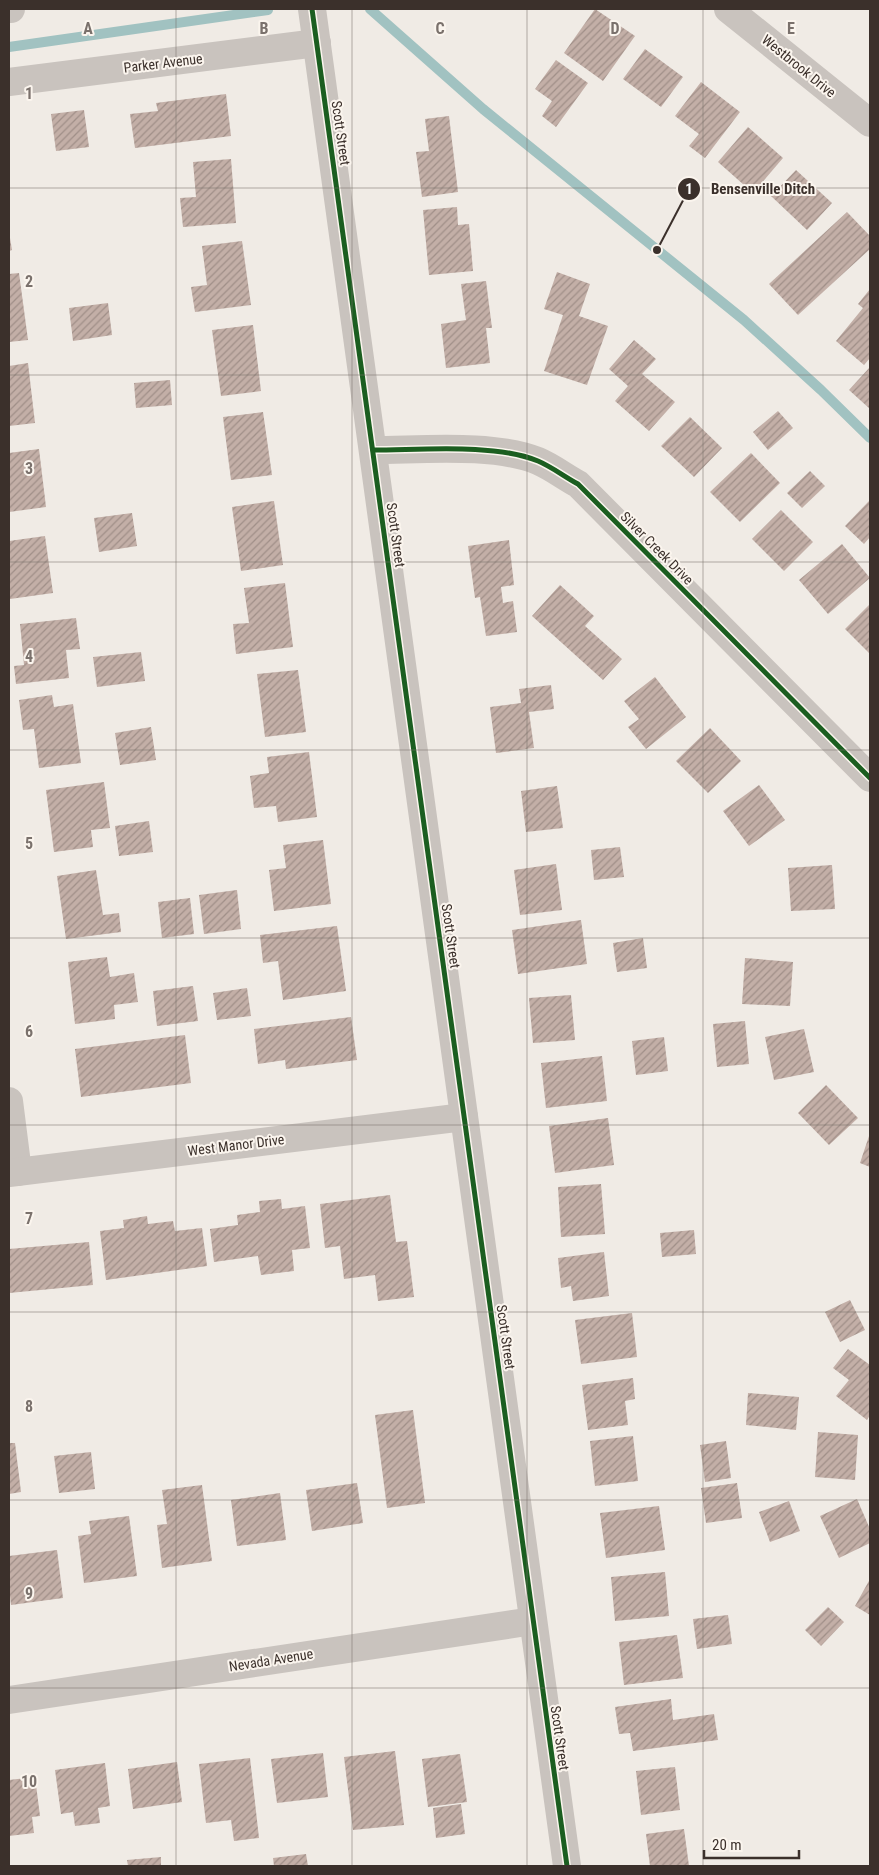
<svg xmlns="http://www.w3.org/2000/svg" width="879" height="1875" font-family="'Roboto Condensed',sans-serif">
<defs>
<pattern id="building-hatch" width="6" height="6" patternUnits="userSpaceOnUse" patternTransform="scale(1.25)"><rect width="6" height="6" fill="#c3afa7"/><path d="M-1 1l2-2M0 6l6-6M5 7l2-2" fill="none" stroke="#a08f88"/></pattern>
</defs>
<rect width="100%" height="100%" fill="#f0ebe5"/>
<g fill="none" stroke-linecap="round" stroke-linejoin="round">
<g stroke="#a1c2c1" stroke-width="10">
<path d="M370 9 483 109 744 320 821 390 870 438"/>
<path d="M9 47 268 10"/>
</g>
</g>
<g fill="url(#building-hatch)">
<path d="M595 9 635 36 603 81 564 53Z"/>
<path d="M645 49 683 77 661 107 623 79Z"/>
<path d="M556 60 588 83 556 127 542 116 552 101 535 89Z"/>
<path d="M701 82 740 112 705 158 689 146 699 134 675 116Z"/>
<path d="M226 94 231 136 135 148 130 114 158 111 156 103Z"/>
<path d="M84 110 89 147 56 151 51 114Z"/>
<path d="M449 116 458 192 422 197 416 152 429 151 425 119Z"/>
<path d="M748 127 783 158 753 193 718 162Z"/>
<path d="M231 159 236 223 183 227 180 198 196 197 193 162Z"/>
<path d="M796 170 832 203 807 230 771 196Z"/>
<path d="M457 207 458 225 469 224 473 271 429 275 423 210Z"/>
<path d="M847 212 870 236V249L798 315 769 284Z"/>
<path d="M9 232 12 250 9 251Z"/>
<path d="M242 241 251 305 195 312 191 287 207 285 202 246Z"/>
<path d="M557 272 590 284 579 316 608 326 587 385 544 371 563 315 544 309Z"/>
<path d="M19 273 28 340 9 342V274Z"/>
<path d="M486 281 492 328H486L490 363 446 368 441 324 466 320 461 284Z"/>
<path d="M870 289V358L864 365 836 341 863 308 858 304Z"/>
<path d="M108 303 112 335 73 341 69 308Z"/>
<path d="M253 325 261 391 221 396 212 330Z"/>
<path d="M634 340 656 359 642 374 675 402 649 431 615 401 628 386 609 369Z"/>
<path d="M28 363 35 423 9 426V366Z"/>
<path d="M870 367V409L849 390Z"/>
<path d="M170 380 172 405 136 408 134 383Z"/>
<path d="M778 411 793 428 768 450 753 432Z"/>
<path d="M263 412 272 475 231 480 223 417Z"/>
<path d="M690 417 722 448 694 477 661 446Z"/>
<path d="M39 449 46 507 9 512V453Z"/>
<path d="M751 453 780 483 740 522 710 492Z"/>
<path d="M810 471 825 486 802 508 787 493Z"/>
<path d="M274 501 283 565 241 571 232 507Z"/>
<path d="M869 501 870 503V537L864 544 845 526Z"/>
<path d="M781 510 813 542 784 571 752 539Z"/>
<path d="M132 513 137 546 99 552 94 518Z"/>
<path d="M45 536 53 593 10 599 9 541Z"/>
<path d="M509 540 514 585 501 587 503 603 513 601 517 632 486 636 480 597 475 598 468 546Z"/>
<path d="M842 544 870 578 828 614 799 580Z"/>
<path d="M285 583 293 647 236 654 233 624 249 623 244 588Z"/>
<path d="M560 585 594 616 585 626 622 659 603 680 532 616Z"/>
<path d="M870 604V654L845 629Z"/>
<path d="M76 618 80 649 66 650 69 678 16 684 14 666 24 665 20 624Z"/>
<path d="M141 652 145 681 97 687 93 657Z"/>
<path d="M298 670 306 732 265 737 257 674Z"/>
<path d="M655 677 686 717 646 749 628 727 639 719 624 701Z"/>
<path d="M551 685 554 709 529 712 534 748 496 753 490 707 521 703 519 689Z"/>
<path d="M52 695 54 707 73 704 81 763 39 768 34 729 23 730 19 700Z"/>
<path d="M151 727 156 760 120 765 115 733Z"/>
<path d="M710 728 741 761 708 793 676 761Z"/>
<path d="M309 752 317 817 278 822 276 806 254 808 250 776 269 773 267 757Z"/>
<path d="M104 782 110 828 91 830 93 847 54 852 46 790Z"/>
<path d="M759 785 785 820 749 846 723 811Z"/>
<path d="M557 786 563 828 526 832 521 791Z"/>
<path d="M149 821 153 852 119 856 115 826Z"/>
<path d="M323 840 331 904 274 911 269 870 286 868 283 845Z"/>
<path d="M620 847 624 877 594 880 591 850Z"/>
<path d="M556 864 562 910 520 915 514 870Z"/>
<path d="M832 865 835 909 791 911 788 868Z"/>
<path d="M96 870 103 915 119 913 121 932 66 939 57 876Z"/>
<path d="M237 890 241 929 204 934 199 895Z"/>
<path d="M190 898 194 934 162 938 158 902Z"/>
<path d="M581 920 587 964 518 974 512 930Z"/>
<path d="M337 926 346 991 283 1000 278 961 263 963 260 935Z"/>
<path d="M643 938 647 968 617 972 613 943Z"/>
<path d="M107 957 110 977 134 973 138 1002 114 1005 115 1019 75 1024 68 962Z"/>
<path d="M745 958 793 962 790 1006 742 1004Z"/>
<path d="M193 986 198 1021 157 1026 153 991Z"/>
<path d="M247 988 251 1016 217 1020 213 993Z"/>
<path d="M571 995 575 1040 533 1043 529 998Z"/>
<path d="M351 1017 357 1060 286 1069 285 1060 258 1064 254 1029Z"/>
<path d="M745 1021 749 1064 717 1067 713 1024Z"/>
<path d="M804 1029 814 1072 774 1080 765 1037Z"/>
<path d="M185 1035 191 1083 81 1097 75 1049Z"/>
<path d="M664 1037 668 1071 636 1075 632 1041Z"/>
<path d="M602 1056 607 1101 546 1108 541 1063Z"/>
<path d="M826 1085 858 1118 829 1145 798 1113Z"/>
<path d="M608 1118 614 1165 555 1173 549 1126Z"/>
<path d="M870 1133V1167L860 1163Z"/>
<path d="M601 1184 605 1234 561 1237 558 1187Z"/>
<path d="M390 1195 396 1242 407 1241 414 1297 378 1301 375 1275 344 1279 340 1246 325 1248 320 1204Z"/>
<path d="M281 1199 282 1209 305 1206 310 1248 292 1250 294 1271 261 1275 258 1256 214 1262 210 1229 238 1225 237 1215 260 1212 259 1201Z"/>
<path d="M147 1216 148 1224 173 1221 175 1231 202 1228 207 1266 106 1280 100 1231 124 1228 123 1220Z"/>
<path d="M694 1230 696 1254 662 1257 660 1233Z"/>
<path d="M89 1242 93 1285 9 1293V1249Z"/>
<path d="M604 1252 609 1296 573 1301 571 1286 561 1288 558 1258Z"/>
<path d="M850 1300 865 1330 840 1342 825 1312Z"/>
<path d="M632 1313 637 1357 581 1364 575 1320Z"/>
<path d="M848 1349 870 1365V1415L867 1420 836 1396 849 1380 833 1368Z"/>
<path d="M633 1378 635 1399 625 1401 628 1425 588 1430 582 1385Z"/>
<path d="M748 1393 799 1397 796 1430 746 1425Z"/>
<path d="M413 1410 425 1503 387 1508 375 1415Z"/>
<path d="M818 1432 858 1435 855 1480 815 1477Z"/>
<path d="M633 1436 638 1481 595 1486 590 1441Z"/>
<path d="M726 1441 731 1478 705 1482 700 1445Z"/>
<path d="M9 1443H15L21 1492 9 1494Z"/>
<path d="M91 1452 95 1489 59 1493 54 1456Z"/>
<path d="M357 1483 363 1523 312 1531 306 1490Z"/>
<path d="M737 1483 742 1518 706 1523 701 1488Z"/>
<path d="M202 1485 212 1561 162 1568 157 1525 167 1524 162 1490Z"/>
<path d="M280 1493 286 1540 237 1546 231 1500Z"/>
<path d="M857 1499 870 1529V1543L839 1558 820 1516Z"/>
<path d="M789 1501 800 1531 770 1542 759 1512Z"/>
<path d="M659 1506 665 1550 606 1558 600 1513Z"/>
<path d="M129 1516 137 1576 84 1583 78 1536 91 1534 89 1521Z"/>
<path d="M57 1550 63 1598 11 1605 9 1587V1556Z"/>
<path d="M665 1572 669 1616 615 1621 611 1577Z"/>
<path d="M870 1579V1615L855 1606Z"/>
<path d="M828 1607 844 1622 821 1646 805 1630Z"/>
<path d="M728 1615 732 1644 697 1649 693 1619Z"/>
<path d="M677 1635 683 1678 624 1685 619 1642Z"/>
<path d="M671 1699 673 1720 714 1714 718 1740 633 1751 630 1733 619 1734 615 1707Z"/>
<path d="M395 1751 404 1825 353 1830 344 1757Z"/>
<path d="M323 1753 328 1797 277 1803 271 1759Z"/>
<path d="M460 1754 467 1802 428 1807 422 1759Z"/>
<path d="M250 1758 259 1838 234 1841 231 1820 206 1823 199 1764Z"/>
<path d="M177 1762 182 1802 133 1809 128 1769Z"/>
<path d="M105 1763 110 1806 98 1808 100 1823 75 1826 73 1812 61 1814 55 1770Z"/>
<path d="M675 1767 680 1810 641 1815 636 1771Z"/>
<path d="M35 1777 40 1816 32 1817 34 1833 9 1836V1780Z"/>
<path d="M461 1804 465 1834 436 1838 433 1808Z"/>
<path d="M684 1829 689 1866H650L646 1834Z"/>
<path d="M306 1854 308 1866H274L273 1858Z"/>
<path d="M161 1857V1866H128L127 1860Z"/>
</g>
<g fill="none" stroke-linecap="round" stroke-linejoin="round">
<g stroke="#c9c3be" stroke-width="28">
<path d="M9 9H11"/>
<path d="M312 9 567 1866"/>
<path d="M728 9 870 123"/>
<path d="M9 82 317 43"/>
<path d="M373 450C421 450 494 443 538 461 552 467 565 477 578 484L870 778"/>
<path d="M9 1101 18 1172"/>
<path d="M9 1173 464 1117"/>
<path d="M9 1700 533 1621"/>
</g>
<defs>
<g id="cycleway">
<path d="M312 9 567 1866"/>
<path d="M373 450C421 450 494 443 538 461 552 467 565 477 578 484L870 778"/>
</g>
</defs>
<use href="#cycleway" stroke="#fbf5ee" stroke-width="8"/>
<use href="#cycleway" stroke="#1b5e20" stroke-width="5"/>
</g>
<path fill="none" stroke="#7a716c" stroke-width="1" stroke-opacity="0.55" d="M176 9V1866M352 9V1866M527 9V1866M703 9V1866M9 188H870M9 375H870M9 562H870M9 750H870M9 938H870M9 1125H870M9 1312H870M9 1500H870M9 1688H870"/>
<g text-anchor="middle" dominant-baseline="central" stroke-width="4" stroke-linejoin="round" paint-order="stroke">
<g font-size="14" fill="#3b302b" stroke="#fbf5ee">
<text transform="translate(163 63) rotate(-7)">Parker Avenue</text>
<text transform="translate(799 66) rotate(39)">Westbrook Drive</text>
<text transform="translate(341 133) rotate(82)">Scott Street</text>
<text transform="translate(396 535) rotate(82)">Scott Street</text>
<text transform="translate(657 548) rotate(45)">Silver Creek Drive</text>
<text transform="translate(451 936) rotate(82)">Scott Street</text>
<text transform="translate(236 1145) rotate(-7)">West Manor Drive</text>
<text transform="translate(506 1337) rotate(82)">Scott Street</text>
<text transform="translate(271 1660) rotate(-9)">Nevada Avenue</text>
<text transform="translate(560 1738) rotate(82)">Scott Street</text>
</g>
</g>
<g font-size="16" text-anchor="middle" font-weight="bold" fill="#7a716c" stroke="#fbf5ee" stroke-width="4" stroke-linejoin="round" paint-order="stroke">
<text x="88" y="34">A</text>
<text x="264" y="34">B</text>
<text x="440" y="34">C</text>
<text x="615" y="34">D</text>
<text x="791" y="34">E</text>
<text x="29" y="99">1</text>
<text x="29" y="287">2</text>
<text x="29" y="474">3</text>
<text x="29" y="662">4</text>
<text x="29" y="849">5</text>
<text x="29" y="1037">6</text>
<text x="29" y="1224">7</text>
<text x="29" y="1412">8</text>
<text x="29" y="1599">9</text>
<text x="29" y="1787">10</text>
</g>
<path fill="none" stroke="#3b302b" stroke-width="2" d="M657 250L689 189"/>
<g fill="#3b302b" stroke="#fbf5ee" stroke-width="2">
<circle cx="657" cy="250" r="5"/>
<circle cx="689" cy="189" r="12"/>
</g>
<g font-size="15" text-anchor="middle" font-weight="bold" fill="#fff">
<text x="689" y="194">1</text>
</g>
<g font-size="15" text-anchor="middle" font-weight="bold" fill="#3b302b" stroke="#fbf5ee" stroke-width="4" stroke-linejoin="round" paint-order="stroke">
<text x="763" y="194">Bensenville Ditch</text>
</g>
<rect width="879" height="1875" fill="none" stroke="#3b302b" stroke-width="20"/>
<path d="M704 1850v8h95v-8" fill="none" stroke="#3b302b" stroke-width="2.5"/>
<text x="712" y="1850" font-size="15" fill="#3b302b" stroke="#fbf5ee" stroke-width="4" paint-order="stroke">20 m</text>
</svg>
